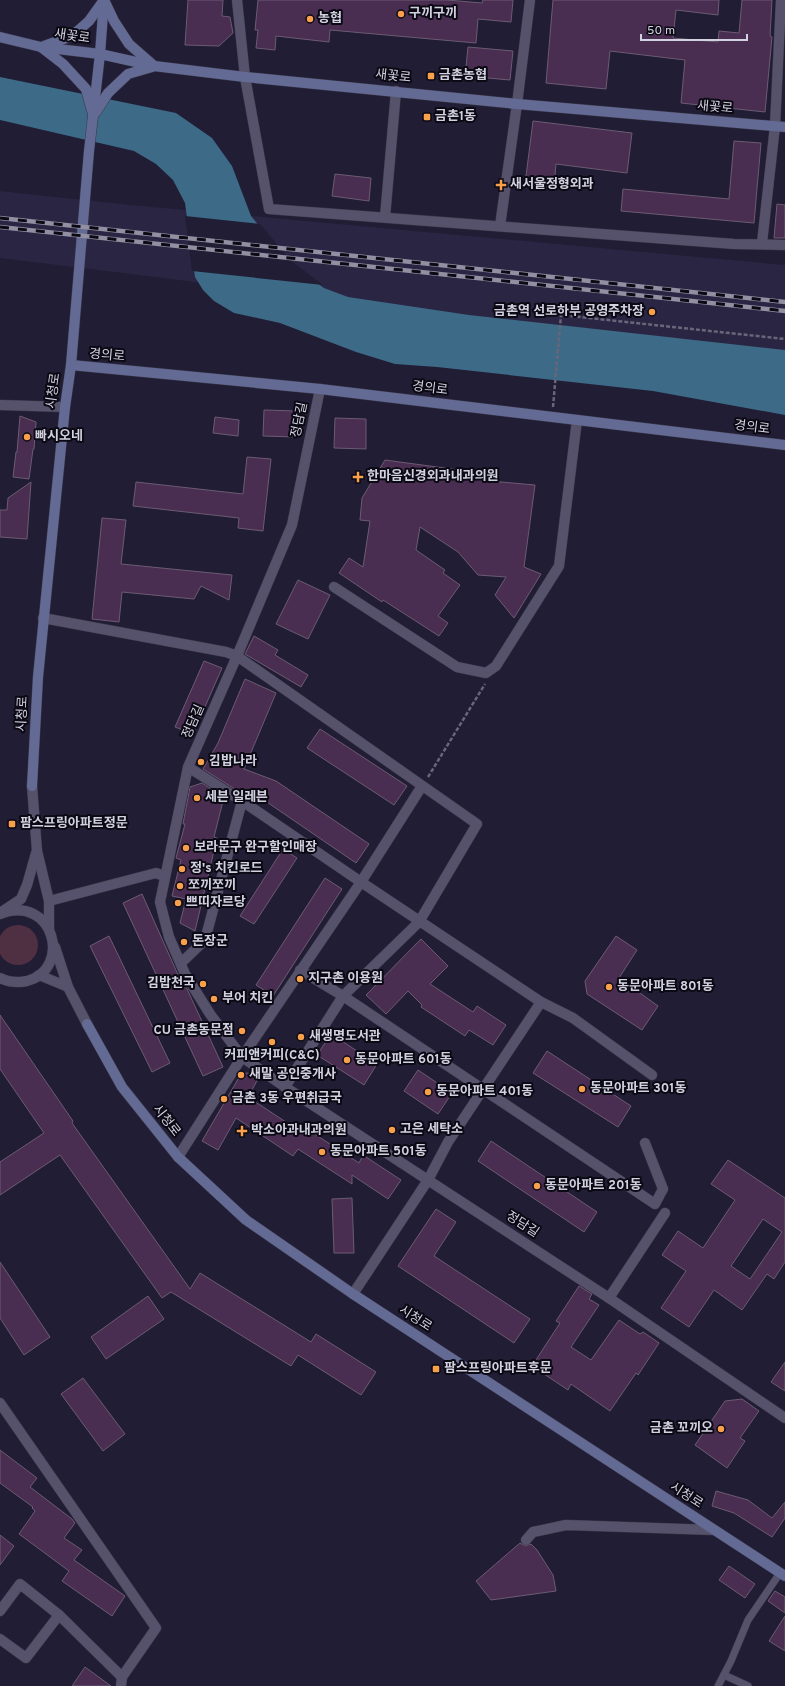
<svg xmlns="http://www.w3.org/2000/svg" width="785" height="1686" font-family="Overpass,'Noto Sans KR',sans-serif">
<rect width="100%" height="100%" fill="#211d34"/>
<path fill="#2a2542" d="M0 191 120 204 785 265V354L458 317 164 278 0 258Z"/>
<circle fill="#4f3042" cx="18" cy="945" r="20"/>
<path fill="#3c6a87" d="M0 77 176 113 212 138 232 166 251 216 289 262 324 288 348 297 469 315 785 350V415L653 391 437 367 395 364 356 352 280 323 234 313 214 301 203 290 195 277 185 203 173 180 156 164 134 151 0 120Z"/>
<path fill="#211d34" d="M185 216 260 224 290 260 323 285 192 271Z"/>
<g fill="#492e52" stroke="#6c5b72" fill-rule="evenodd">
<path d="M188 0H223L222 16 230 17 233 33 219 46 185 45Z"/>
<path d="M258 0H447L482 3 483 0H513L511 22 478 19 476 43 330 30 329 42 276 36 275 50 256 48 258 30H255Z"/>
<path d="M553 0H719L718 15 676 10 673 38 718 42 719 31 739 33 742 0H772L770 36 772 37 765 112 681 103 685 60 610 51 606 89 546 83Z"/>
<path d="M468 47 513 51 510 80 465 76Z"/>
<path d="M533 121 632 133 627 173 556 164 554 188 525 184Z"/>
<path d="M734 141 761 143 754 223 621 211 623 189 729 199Z"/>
<path d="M335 174 371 178 369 201 332 196Z"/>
<path d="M777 204 785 205V238H774Z"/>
<path d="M264 410 297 411 296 437 263 436Z"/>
<path d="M20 416 36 422 34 449H33L29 479 13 477 16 452H17Z"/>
<path d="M215 417 239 420 238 436 213 433Z"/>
<path d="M335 418 366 419V449L334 448Z"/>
<path d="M247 457 271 459 263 531 238 528 239 518 133 506 136 482 243 494Z"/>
<path d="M385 460 489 474 490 481 535 485 524 567 541 574 514 618 495 595 506 577 478 575 458 552 420 527 416 550 445 570 443 573 460 585 438 616 448 623 439 636 383 600 382 602 339 573 349 558 363 567 370 521 360 520 362 498Z"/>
<path d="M31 482 27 539 0 537V510H7L8 498Z"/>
<path d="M102 518 126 520 121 564 232 575 229 600 201 586 194 599 122 592 119 622 92 619Z"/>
<path d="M298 580 330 595 308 639 276 624Z"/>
<path d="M254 636 278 650 275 655 308 675 301 687 245 654Z"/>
<path d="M204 661 222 668 193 734 175 727Z"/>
<path d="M245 679 276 693 244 769 276 781 369 844 356 863 258 796 256 799 241 793 203 769 218 743Z"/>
<path d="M320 729 407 786 394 805 307 748Z"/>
<path d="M202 783 224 797 214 837 217 838 195 931 180 923 186 899 172 896 181 860 176 858 185 824H183L190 787Z"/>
<path d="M283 849 297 858 254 924 240 916Z"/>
<path d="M325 878 342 889 273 996 256 985Z"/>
<path d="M142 894 179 977 187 989 223 1067 203 1076 123 903Z"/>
<path d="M109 936 170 1063 152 1072 90 946Z"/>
<path d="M616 936 637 950 619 978 658 1006 642 1030 587 994 585 981Z"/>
<path d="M421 939 448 966 430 984 473 1012 477 1006 506 1025 493 1045 469 1030 465 1036 421 1007 422 1005 408 991 386 1014 366 995Z"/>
<path d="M0 1015 73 1121 72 1123 190 1289 200 1273 311 1342 316 1334 376 1372 361 1395 298 1355 291 1366 171 1292 162 1298 60 1155 0 1195V1162L44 1133 0 1069Z"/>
<path d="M331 1034 377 1064 364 1085 317 1055Z"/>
<path d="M547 1051 631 1106 618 1127 533 1073Z"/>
<path d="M418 1070 452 1093 438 1114 404 1091Z"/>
<path d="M248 1073 258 1079 248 1097 304 1134 307 1129 359 1163 363 1155 401 1180 388 1199 352 1175V1184L298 1149 293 1156 236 1118 218 1150 202 1141 241 1074Z"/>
<path d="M491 1141 597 1212 584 1232 478 1161Z"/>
<path d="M728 1160 785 1198V1262L774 1279 767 1274 742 1310 714 1290 689 1327 661 1308 686 1271 662 1255 678 1231 703 1248 735 1200 711 1184ZM763 1219 782 1232 750 1279 731 1266Z"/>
<path d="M352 1198 354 1253H334L332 1199Z"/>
<path d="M436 1209 456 1222 434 1256 530 1319 514 1343 398 1266Z"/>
<path d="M0 1262 50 1337 24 1355 0 1318Z"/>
<path d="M579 1286 592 1294 589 1299 599 1305 571 1347 591 1360 619 1320 640 1334 643 1332 659 1343 638 1375 636 1373 610 1411 571 1384 568 1390 532 1366 560 1323 556 1321Z"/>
<path d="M148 1296 164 1319 106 1359 91 1337Z"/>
<path d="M785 1362V1391L771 1382Z"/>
<path d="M83 1378 125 1434 103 1451 61 1394Z"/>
<path d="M742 1399 759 1411 740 1438 745 1441 727 1468 695 1445 725 1401Z"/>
<path d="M0 1450 37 1478 30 1487 72 1519 75 1523 64 1538 82 1550 74 1560 125 1596 112 1616 62 1581 69 1571 19 1534 35 1511 32 1508 33 1507 0 1483Z"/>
<path d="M716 1491 748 1500 772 1518 785 1502V1518L772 1537 734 1513 712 1506Z"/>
<path d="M0 1535 14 1546 0 1565Z"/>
<path d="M520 1543 525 1546 531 1544 537 1550 553 1575 556 1591 491 1600 476 1581Z"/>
<path d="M729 1566 755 1584 745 1598 719 1580Z"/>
<path d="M775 1591 785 1597V1613L768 1601Z"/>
<path d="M785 1616V1651L769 1641Z"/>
<path d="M85 1667 111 1686H72Z"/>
</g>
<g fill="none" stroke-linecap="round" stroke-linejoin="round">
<defs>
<g id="lane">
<path d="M724 1675 748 1686"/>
<path d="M718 1686 731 1661 748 1620 780 1573"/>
</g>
<g id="street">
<path d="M237 0 245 77 269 209 734 244 785 245"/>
<path d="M385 217 396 91"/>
<path d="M500 226 517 104 530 0"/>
<path d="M762 243 775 126 781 0"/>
<path d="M0 405 65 407"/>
<path d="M334 587 457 667 486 673 496 666 559 566 577 420"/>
<path d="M43 618 226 652 237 656 477 824 419 922 343 996 285 1087"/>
<path d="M188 767 242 801 361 882 242 1057 210 1014 185 974 169 937 160 902 188 767 237 656 292 525 320 389"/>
<path d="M32 786 37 851 49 901V929"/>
<path d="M422 786 361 882 541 1002 573 1018 652 1075"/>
<path d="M49 901 156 873 164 876"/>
<path d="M3 911 21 899 27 885 36 853"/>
<path d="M0 914C54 893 73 969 27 981 18 983 8 982 0 978"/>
<path d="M55 947 68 987 87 1024"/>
<path d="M181 963 205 940 242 801"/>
<path d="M300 970 343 996 655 1204 663 1189 645 1143"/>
<path d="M39 975 68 987"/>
<path d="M178 1157 242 1057 285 1087 609 1298 785 1418"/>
<path d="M353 1294 428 1180 448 1142 541 1002"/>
<path d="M609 1298 665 1213"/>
<path d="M0 1403 156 1628 122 1677 121 1686"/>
<path d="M526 1540 533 1532 566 1525 714 1530"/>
<path d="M0 1611 20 1584 59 1615 122 1677"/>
<path d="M0 1639 26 1658 59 1615"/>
</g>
<g id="secondary">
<path d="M105 2 114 21 129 44 153 65"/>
<path d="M0 37 41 47 100 54 154 66 245 77 517 104 785 127"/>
<path d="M44 46 72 36 89 21 104 0"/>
<path d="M41 47 63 64 86 89 92 111"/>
<path d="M96 112 108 93 128 74 152 67"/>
<path d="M71 365 320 389 785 445"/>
<path d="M32 786 38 677 65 407 71 365 89 151 100 54 104 0"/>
<path d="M87 1024 122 1087 178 1157 246 1220 353 1294 785 1576"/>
</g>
</defs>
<use href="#lane" stroke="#3b374a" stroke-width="8"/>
<use href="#street" stroke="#3b374a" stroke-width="11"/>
<use href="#secondary" stroke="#3b374a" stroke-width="11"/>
<g stroke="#69667a" stroke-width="2.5" stroke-dasharray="4 2" stroke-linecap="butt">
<path d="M553 407 561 315 785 339"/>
<path d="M428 777 485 684"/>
</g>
<use href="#lane" stroke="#56526c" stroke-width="7"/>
<use href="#street" stroke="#56526c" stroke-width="10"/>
<use href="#secondary" stroke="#636b95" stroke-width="10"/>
<defs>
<g id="rail">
<path d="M0 218 785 302"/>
<path d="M0 227 785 311"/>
</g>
</defs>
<use href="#rail" stroke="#918fa1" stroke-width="4.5"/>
<use href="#rail" stroke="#0b0913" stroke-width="3" stroke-dasharray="9" stroke-linecap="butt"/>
</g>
<g fill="#f8a04b" stroke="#0b0913" stroke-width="1.5">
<circle cx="401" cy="14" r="4"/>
<circle cx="310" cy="19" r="4"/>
<rect x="427" y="72" width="8" height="8" rx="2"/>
<rect x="423" y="113" width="8" height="8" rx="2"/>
<path d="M499 179h4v4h4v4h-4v4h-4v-4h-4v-4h4z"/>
<circle cx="652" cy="312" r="4"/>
<circle cx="27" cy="437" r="4"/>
<path d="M356 471h4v4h4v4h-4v4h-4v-4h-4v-4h4z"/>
<circle cx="201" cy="762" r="4"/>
<circle cx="197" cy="798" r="4"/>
<rect x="8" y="820" width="8" height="8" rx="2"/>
<circle cx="186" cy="848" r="4"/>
<circle cx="182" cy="869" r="4"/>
<circle cx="180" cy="886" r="4"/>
<circle cx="178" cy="903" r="4"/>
<circle cx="184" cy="942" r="4"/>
<circle cx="300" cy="979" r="4"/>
<circle cx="203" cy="984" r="4"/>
<circle cx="609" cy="987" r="4"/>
<circle cx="214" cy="999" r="4"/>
<circle cx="242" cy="1031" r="4"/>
<circle cx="301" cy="1037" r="4"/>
<circle cx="272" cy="1042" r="4"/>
<circle cx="347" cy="1060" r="4"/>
<circle cx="241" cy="1075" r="4"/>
<circle cx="582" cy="1089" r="4"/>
<circle cx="428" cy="1092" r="4"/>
<circle cx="224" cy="1099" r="4"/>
<circle cx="392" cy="1130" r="4"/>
<path d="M240 1125h4v4h4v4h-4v4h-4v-4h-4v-4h4z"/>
<circle cx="322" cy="1152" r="4"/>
<circle cx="537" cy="1186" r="4"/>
<rect x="432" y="1365" width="8" height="8" rx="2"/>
<circle cx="721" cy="1429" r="4"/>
</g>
<g text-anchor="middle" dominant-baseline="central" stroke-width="4" stroke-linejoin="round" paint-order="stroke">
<g font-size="13" font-weight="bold" fill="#d2d1e0" stroke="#0b0913" text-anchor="start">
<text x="409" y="14">구끼구끼</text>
<text x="318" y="19">농협</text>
<text x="439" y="76">금촌농협</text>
<text x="435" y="117">금촌1동</text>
<text x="510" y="185">새서울정형외과</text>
<text x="644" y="312" text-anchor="end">금촌역 선로하부 공영주차장</text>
<text x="35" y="437">빠시오네</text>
<text x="367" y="477">한마음신경외과내과의원</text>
<text x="209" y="762">김밥나라</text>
<text x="205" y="798">세븐 일레븐</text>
<text x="20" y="824">팜스프링아파트정문</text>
<text x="194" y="848">보라문구 완구할인매장</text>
<text x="190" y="869">정's 치킨로드</text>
<text x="188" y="886">쪼끼쪼끼</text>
<text x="186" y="903">쁘띠자르당</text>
<text x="192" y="942">돈장군</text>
<text x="308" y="979">지구촌 이용원</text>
<text x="195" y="984" text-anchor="end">김밥천국</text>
<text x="617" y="987">동문아파트 801동</text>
<text x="222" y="999">부어 치킨</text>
<text x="234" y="1031" text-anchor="end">CU 금촌동문점</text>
<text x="309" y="1037">새생명도서관</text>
<text x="272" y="1056" text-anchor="middle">커피앤커피(C&amp;C)</text>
<text x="355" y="1060">동문아파트 601동</text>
<text x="249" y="1075">새말 공인중개사</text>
<text x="590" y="1089">동문아파트 301동</text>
<text x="436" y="1092">동문아파트 401동</text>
<text x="232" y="1099">금촌 3동 우편취급국</text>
<text x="400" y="1130">고은 세탁소</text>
<text x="251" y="1131">박소아과내과의원</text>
<text x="330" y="1152">동문아파트 501동</text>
<text x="545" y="1186">동문아파트 201동</text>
<text x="444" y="1369">팜스프링아파트후문</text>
<text x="713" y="1429" text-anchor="end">금촌 꼬끼오</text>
</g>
<g font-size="13" fill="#d2d1e0" stroke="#0b0913">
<text transform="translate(72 37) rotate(8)">새꽃로</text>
<text transform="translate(393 77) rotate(6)">새꽃로</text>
<text transform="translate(715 108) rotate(5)">새꽃로</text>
<text transform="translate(107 356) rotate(5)">경의로</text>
<text transform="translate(430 389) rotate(7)">경의로</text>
<text transform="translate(54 391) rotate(-82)">시청로</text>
<text transform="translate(300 420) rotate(-78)">정담길</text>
<text transform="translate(752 428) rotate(7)">경의로</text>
<text transform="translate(23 714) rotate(-87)">시청로</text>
<text transform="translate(194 722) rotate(-66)">정담길</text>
<text transform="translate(166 1121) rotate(52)">시청로</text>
<text transform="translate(522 1225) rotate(33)">정담길</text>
<text transform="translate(415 1319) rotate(33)">시청로</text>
<text transform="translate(686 1496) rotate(33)">시청로</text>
</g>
</g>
<path d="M641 34v6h106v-6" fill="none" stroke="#d2d1e0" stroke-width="2"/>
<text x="647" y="34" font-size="12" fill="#d2d1e0" stroke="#0b0913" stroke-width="3" paint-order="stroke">50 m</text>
</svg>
